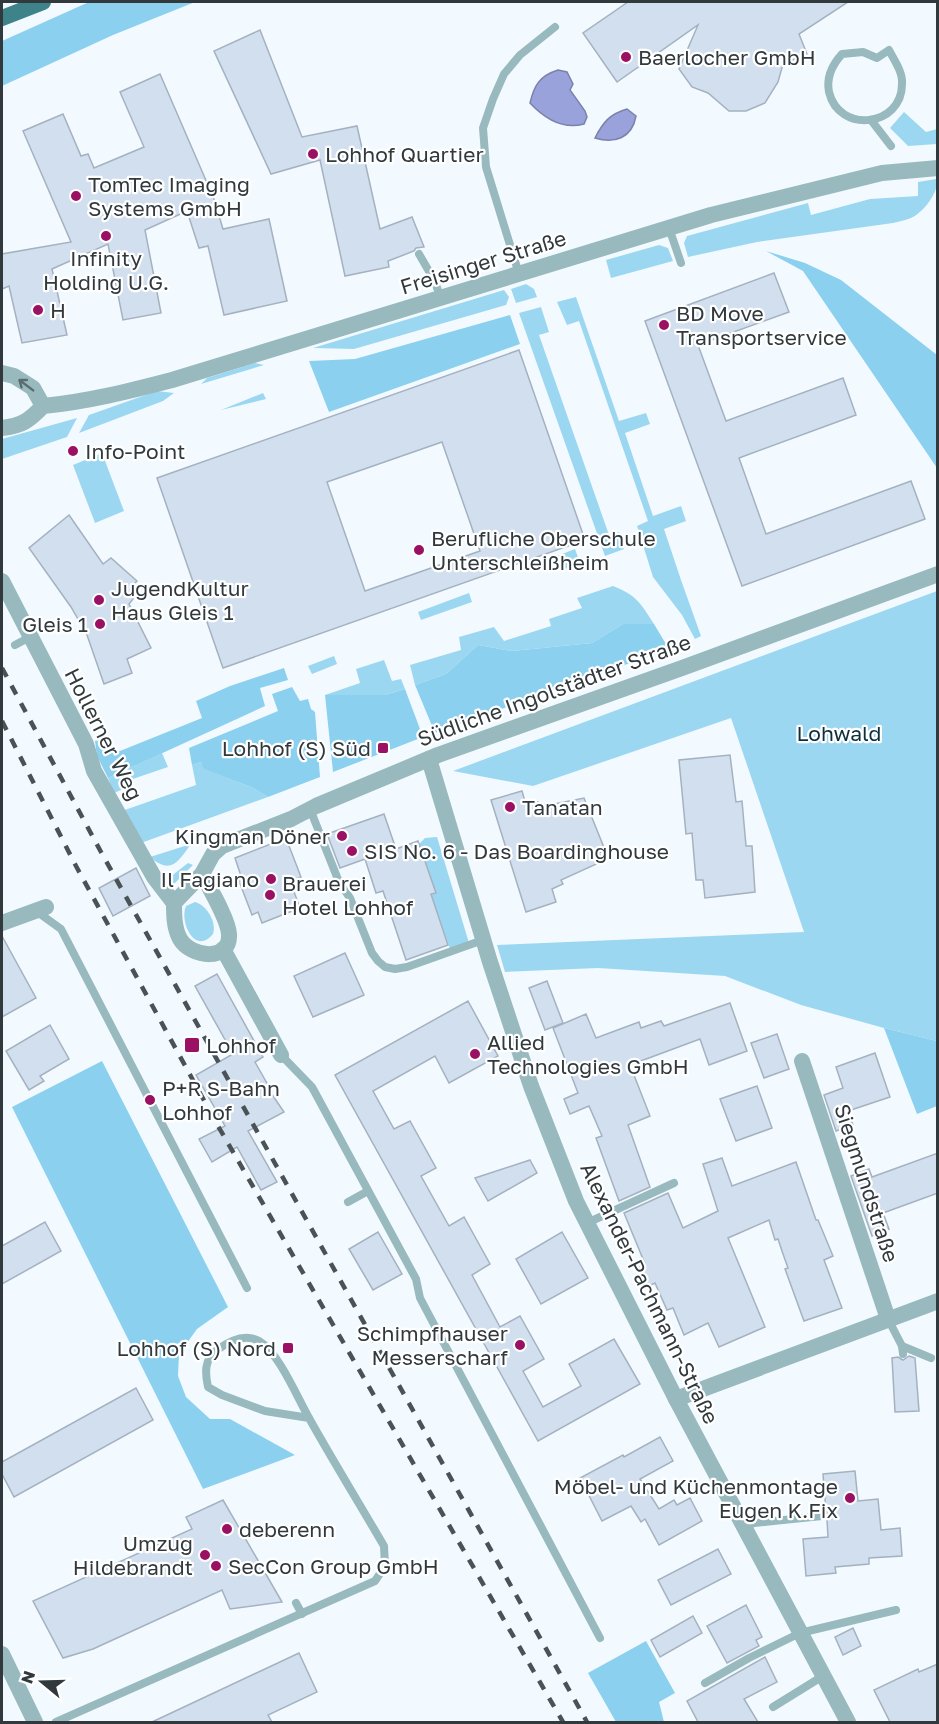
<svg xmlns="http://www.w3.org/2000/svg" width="939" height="1724" font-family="'Golos Text',sans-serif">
<rect width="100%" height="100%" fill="#f2faff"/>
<g fill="#9cd7f2">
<path d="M904 112 926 132 937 129V144L908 146 890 128Z"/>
<path d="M936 179 937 180C938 193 925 210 913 217 907 220 900 221 893 223L757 242 688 257 684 243 687 236 808 203 811 215 870 199 918 196V182Z"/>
<path d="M659 245 668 248 673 261 611 278 606 260Z"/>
<path d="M526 284 534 289 537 297 516 303 511 289Z"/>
<path d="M504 290 509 297 506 305 354 349 313 348Z"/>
<path d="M576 297 619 421 646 413 650 424 625 433 653 516 681 506 686 521 664 529 681 580 701 636 695 639 682 615 653 577 637 526 648 521 579 321 567 325 557 302Z"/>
<path d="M541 307 549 332 539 335 609 535 619 532 624 549 605 556 519 313Z"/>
<path d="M255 363 264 365 201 384 207 378Z"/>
<path d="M157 391 174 393 163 401 79 433 89 415Z"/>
<path d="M263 393 266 399 221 410Z"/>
<path d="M77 418 67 437 2 459V439Z"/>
<path d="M102 453 124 511 95 523 73 465Z"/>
<path d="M575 549 580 563 562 570 557 556Z"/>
<path d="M613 586C637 596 640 602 654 624H623L592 643 512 651 478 645 446 674 415 685 410 665 461 650 459 637 494 627 504 641 551 626 549 619 582 608 577 598Z"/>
<path d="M937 591V1041L884 1028 801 1005 725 976 598 968 505 972 497 945 804 932 731 718 533 786 453 771Z"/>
<path d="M469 593 472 602 421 620 418 612Z"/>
<path d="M334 656 337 664 312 674 308 666Z"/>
<path d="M384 660 392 681 401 679 405 689 385 695H325L360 683 356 669Z"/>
<path d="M162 753 168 767 121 783 123 789 114 793 108 778Z"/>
<path d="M201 762 205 769 251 787 268 797 141 843 122 811 196 785 192 765Z"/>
<path d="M437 837 469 943 450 949 431 894 435 893 419 844 425 838Z"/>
<path d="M191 844C178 862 171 875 150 857Z"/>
<path d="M188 863 193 865 172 886 165 881Z"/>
<path d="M195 902C207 905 217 923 213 934 195 956 179 922 186 906Z"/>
</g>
<g fill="#8bd0ef">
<path d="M89 2H195L113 35 2 86V41Z"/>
<path d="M766 251 805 263 841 280 937 355V468L803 271Z"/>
<path d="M510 315 520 344 329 412 309 361 355 359Z"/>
<path d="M623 624H654L669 649 435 733 415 685 446 674 478 645 512 651 592 643Z"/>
<path d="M284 668 288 680 260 688 265 706 108 778 97 756 95 741 108 736 115 753 202 718 196 701 230 686Z"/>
<path d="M292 687 300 701 308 699 311 709 315 712 320 777 268 797 251 787 204 769 201 762 192 765 189 748 278 711 272 694Z"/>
<path d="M405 689 423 737 333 772 325 695H385Z"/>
<path d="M884 1028 937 1041V1106L917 1114Z"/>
<path d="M102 1061 228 1307 197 1329 179 1354 178 1376 186 1397 210 1419H230L295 1455 203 1489 12 1107Z"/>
<path d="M646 1641 675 1693 659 1702 664 1722H616L588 1673Z"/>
</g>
<g fill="#99a2da" stroke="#7a82ab" stroke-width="1.5">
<path d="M558 70 567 72 573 84 570 90 585 111 587 117 584 124C562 130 544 118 530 103 534 86 539 76 558 70Z"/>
<path d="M627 109 636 116C632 138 615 144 595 138 603 122 610 114 627 109Z"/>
</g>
<g fill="#d1dfef" stroke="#a4b1c1" stroke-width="1.5" fill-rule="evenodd">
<path d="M628 2H848L799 34 807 54 783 64 778 82 765 103 746 111H729L708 93 692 87 679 69 698 25 617 82 583 33Z"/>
<path d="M260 30 302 137 357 126 380 229 412 217 424 247 416 248 414 251 388 261 389 267 345 276 320 160 271 174 214 51Z"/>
<path d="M160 74 214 199 223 229 269 219 287 301 224 315 208 246 199 248 187 211 145 230 161 313 123 320 108 244 52 269 67 335 22 343 9 286 2 289V254L71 242 23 131 63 114 81 156 88 154 94 168 144 147 120 92Z"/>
<path d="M774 273 789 312 698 345 726 421 843 378 856 415 739 458 766 534 911 481 925 519 742 586 645 321Z"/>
<path d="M519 350 585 540 223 668 157 478ZM442 442 480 551 365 591 327 482Z"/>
<path d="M69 515 103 564 111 558 137 581 131 587 136 595 129 604 151 648 127 659 132 673 104 684 87 635 71 607 29 548Z"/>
<path d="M730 755 736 802 742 801 746 846H752L755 892 705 898 703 880H696L692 833 686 834 679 760Z"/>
<path d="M522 791 526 805 538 802 539 807 584 798 605 850 599 853 603 861 561 880 563 884 552 889 556 902 526 912 491 800Z"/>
<path d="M384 814 396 849 418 841 436 893 431 894 448 945 406 960 383 891 376 893 365 859 340 868 327 834Z"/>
<path d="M286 838 301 877 290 881 300 908 262 923 258 912 252 915 239 881 241 876 235 858Z"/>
<path d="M136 868 150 896 113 916 99 888Z"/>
<path d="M2 936 36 998 2 1017Z"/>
<path d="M345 953 364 995 313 1017 294 976Z"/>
<path d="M217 974 263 1057 255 1062 272 1092 271 1093 284 1112 248 1131 277 1182 261 1190 237 1147 212 1162 199 1139 225 1126 196 1075 233 1054 195 986Z"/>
<path d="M547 981 563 1023 545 1030 529 988Z"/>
<path d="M468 1001 498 1056 449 1083 435 1056 373 1091 394 1129 410 1121 436 1168 421 1176 449 1226 464 1217 490 1264 472 1275 500 1327 520 1316 544 1359 523 1371 543 1407 581 1386 569 1364 614 1339 640 1384 538 1441 335 1075Z"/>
<path d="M730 1003 747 1051 709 1065 700 1039 630 1065 650 1116 628 1125 650 1187 619 1201 596 1138 602 1136 589 1106 570 1114 564 1099 578 1093 553 1028 586 1014 596 1038 639 1022 641 1028 661 1021 664 1026Z"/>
<path d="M50 1025 69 1059 40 1076 44 1081 29 1090 6 1051Z"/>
<path d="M777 1034 789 1069 764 1078 751 1043Z"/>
<path d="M875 1053 890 1097 848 1111 853 1125 836 1131 824 1095 843 1088 836 1067Z"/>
<path d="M757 1086 772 1128 736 1141 720 1099Z"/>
<path d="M938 1153V1193L883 1213 889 1229 872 1236 851 1176 869 1169 872 1177Z"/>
<path d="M722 1158 732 1186 796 1162 816 1220H818L833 1256 824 1260 842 1308 804 1321 785 1269 788 1268 783 1254 778 1239 775 1240 769 1220 728 1238 765 1327 719 1347 708 1323 684 1335 673 1308 667 1310 655 1283 649 1286 640 1267 645 1264 624 1213 668 1193 683 1228 718 1211 703 1164Z"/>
<path d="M530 1160 537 1173 488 1201 475 1178Z"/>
<path d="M45 1222 61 1251 2 1284V1246Z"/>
<path d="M378 1232 402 1274 373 1290 349 1249Z"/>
<path d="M562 1232 588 1278 541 1304 516 1259Z"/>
<path d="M909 1356 915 1358 919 1411 895 1412 892 1358 898 1357 903 1360Z"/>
<path d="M136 1388 153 1420 14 1497 2 1474V1462Z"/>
<path d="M660 1437 673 1461 640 1479 659 1509 674 1500 677 1505 690 1498 702 1521 659 1545 645 1519 641 1522 631 1506 602 1521 580 1478 623 1455 624 1457Z"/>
<path d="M855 1471 858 1501 878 1499 881 1530 900 1528 902 1556 869 1558V1564L835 1567 836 1573 806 1576 803 1539 828 1537 827 1520 828 1516 826 1511 823 1474Z"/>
<path d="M223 1500 282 1602 230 1609 222 1590 93 1649 63 1658 33 1601 192 1529 186 1517Z"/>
<path d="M718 1549 731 1574 671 1605 658 1580Z"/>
<path d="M746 1605 762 1637 756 1640 759 1646 727 1663 707 1626Z"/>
<path d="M693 1616 702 1633 660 1657 651 1640Z"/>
<path d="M853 1628 861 1646 843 1655 835 1637Z"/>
<path d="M299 1653 317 1692 268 1715 272 1722H152Z"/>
<path d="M765 1657 777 1682 744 1699 758 1722H698L687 1701Z"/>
<path d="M938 1664V1722H890L874 1690 918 1669 919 1672Z"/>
</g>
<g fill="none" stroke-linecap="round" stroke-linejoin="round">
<g stroke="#98b9bd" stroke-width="8">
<path d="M889 50C894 60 903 72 902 84 902 127 839 134 829 92 826 77 832 65 842 54L863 52 877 58Z"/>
<path d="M871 120 891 146"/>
<path d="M669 228 681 263"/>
<path d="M419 254 434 280 441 298"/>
<path d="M519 274 486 167 483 128 493 99 504 74 520 55 555 27"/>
<path d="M15 645 30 637"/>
<path d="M310 809 339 882 350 898 372 953 378 961 385 967 395 969 407 967 483 940"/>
<path d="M36 911 61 929 247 1288"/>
<path d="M281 1055 312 1087 416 1279 420 1298 600 1638"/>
<path d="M348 1202 368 1191"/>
<path d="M587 1223 674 1183"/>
<path d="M888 1319 902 1346 903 1354"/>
<path d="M902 1346 931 1358"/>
<path d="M744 1527 754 1523 822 1516"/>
<path d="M296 1603 302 1614"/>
<path d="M705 1683 749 1658 800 1633 896 1610"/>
<path d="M773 1707 823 1676"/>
<path d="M56 1722 375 1581 385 1566 384 1546C359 1503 333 1461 309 1418 297 1397 279 1353 259 1341 245 1333 229 1341 217 1350 204 1359 205 1373 208 1387L222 1395 265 1411 309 1418"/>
</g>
<g stroke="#98b9bd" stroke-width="16">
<path d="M2 373 14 376 33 388 43 406"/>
<path d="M2 428C21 426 29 421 43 406 86 402 130 391 172 380L711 215 882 173 938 168"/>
<path d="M2 581 86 744 94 771 154 877 174 903"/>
<path d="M429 759 490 962 531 1086 576 1201 676 1399 848 1722"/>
<path d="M202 874C210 889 228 919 229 934 231 962 191 958 180 939 174 928 174 915 174 903L202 874 213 854 222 846 291 819 316 806 438 755 682 668 938 574"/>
<path d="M2 923 46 907"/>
<path d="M223 949 281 1055"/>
<path d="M802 1061 888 1319"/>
<path d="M676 1399 938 1301"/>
<path d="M2 1654 35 1722"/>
</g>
<path stroke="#3f838a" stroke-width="16" d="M2 18 43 2"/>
<g stroke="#4a5256" stroke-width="4.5" stroke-dasharray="10 10" stroke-linecap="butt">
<path d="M2 668 101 852 587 1722"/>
<path d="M2 721 76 866 218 1126 563 1722"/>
</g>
</g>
<defs><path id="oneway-shaft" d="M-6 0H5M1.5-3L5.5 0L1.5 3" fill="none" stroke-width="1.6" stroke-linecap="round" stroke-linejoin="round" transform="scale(1.5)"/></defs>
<use stroke="#5a6c70" href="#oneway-shaft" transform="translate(26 385) rotate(-143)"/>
<g fill="#9a1063" stroke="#fff" stroke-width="2">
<circle cx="626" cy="57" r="6"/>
<circle cx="313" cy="154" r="6"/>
<circle cx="76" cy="196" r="6"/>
<circle cx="106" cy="236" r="6"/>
<circle cx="38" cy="310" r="6"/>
<circle cx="664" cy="325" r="6"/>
<circle cx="73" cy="451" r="6"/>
<circle cx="419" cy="550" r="6"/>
<circle cx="99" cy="600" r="6"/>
<circle cx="100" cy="624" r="6"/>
<rect x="377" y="742" width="12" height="12" rx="3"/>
<circle cx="510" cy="807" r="6"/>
<circle cx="342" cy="836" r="6"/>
<circle cx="352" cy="851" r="6"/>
<circle cx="271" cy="879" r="6"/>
<circle cx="270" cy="895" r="6"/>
<rect x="184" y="1037" width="16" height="16" rx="3"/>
<circle cx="475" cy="1054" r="6"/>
<circle cx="150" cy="1100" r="6"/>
<circle cx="520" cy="1345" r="6"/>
<rect x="282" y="1342" width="12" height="12" rx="3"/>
<circle cx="850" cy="1498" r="6"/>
<circle cx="227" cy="1529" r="6"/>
<circle cx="205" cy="1555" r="6"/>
<circle cx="216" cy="1566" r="6"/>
</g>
<g text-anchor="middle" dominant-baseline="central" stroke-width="4.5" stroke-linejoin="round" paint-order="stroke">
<g font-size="21" fill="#31393d" stroke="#fff" text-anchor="start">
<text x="638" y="57">Baerlocher GmbH</text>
<text x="325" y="154">Lohhof Quartier</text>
<text x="88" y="184">TomTec Imaging<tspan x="88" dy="24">Systems GmbH</tspan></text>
<text x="106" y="258" text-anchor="middle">Infinity<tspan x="106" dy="24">Holding U.G.</tspan></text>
<text x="50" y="310">H</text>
<text x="676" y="313">BD Move<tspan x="676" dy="24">Transportservice</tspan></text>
<text x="85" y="451">Info-Point</text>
<text x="431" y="538">Berufliche Oberschule<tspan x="431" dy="24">Unterschleißheim</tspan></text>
<text x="111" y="588">JugendKultur<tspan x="111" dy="24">Haus Gleis 1</tspan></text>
<text x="88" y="624" text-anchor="end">Gleis 1</text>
<text x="371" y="748" text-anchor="end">Lohhof (S) Süd</text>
<text x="522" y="807">Tanatan</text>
<text x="330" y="836" text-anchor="end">Kingman Döner</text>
<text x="364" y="851">SIS No. 6 - Das Boardinghouse</text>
<text x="259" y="879" text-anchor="end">Il Fagiano</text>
<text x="282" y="883">Brauerei<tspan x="282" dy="24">Hotel Lohhof</tspan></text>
<text x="487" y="1042">Allied<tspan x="487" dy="24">Technologies GmbH</tspan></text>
<text x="206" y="1045">Lohhof</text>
<text x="162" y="1088">P+R S-Bahn<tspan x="162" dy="24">Lohhof</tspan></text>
<text x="508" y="1333" text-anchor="end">Schimpfhauser<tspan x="508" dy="24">Messerscharf</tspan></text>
<text x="276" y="1348" text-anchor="end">Lohhof (S) Nord</text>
<text x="838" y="1486" text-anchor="end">Möbel- und Küchenmontage<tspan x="838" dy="24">Eugen K.Fix</tspan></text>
<text x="239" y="1529">deberenn</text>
<text x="193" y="1543" text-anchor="end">Umzug<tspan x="193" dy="24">Hildebrandt</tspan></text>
<text x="228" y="1566">SecCon Group GmbH</text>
</g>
<g font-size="21" fill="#31393d" stroke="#fff">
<text transform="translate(483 262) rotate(-17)">Freisinger Straße</text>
<text transform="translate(554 690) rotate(-20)">Südliche Ingolstädter Straße</text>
<text transform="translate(104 734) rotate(63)">Hollerner Weg</text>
<text transform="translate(867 1183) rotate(72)">Siegmundstraße</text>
<text transform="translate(650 1293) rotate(64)">Alexander-Pachmann-Straße</text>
</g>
<g font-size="21" fill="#0e2f3c" stroke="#fff">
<text x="839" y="733">Lohwald</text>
</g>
</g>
<rect width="939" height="1724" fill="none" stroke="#31393d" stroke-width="6"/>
<g transform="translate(42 1682) rotate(289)" stroke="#ffffff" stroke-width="4.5" paint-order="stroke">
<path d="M0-4.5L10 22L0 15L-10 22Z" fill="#31393d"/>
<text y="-9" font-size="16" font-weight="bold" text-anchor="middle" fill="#31393d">N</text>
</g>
</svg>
